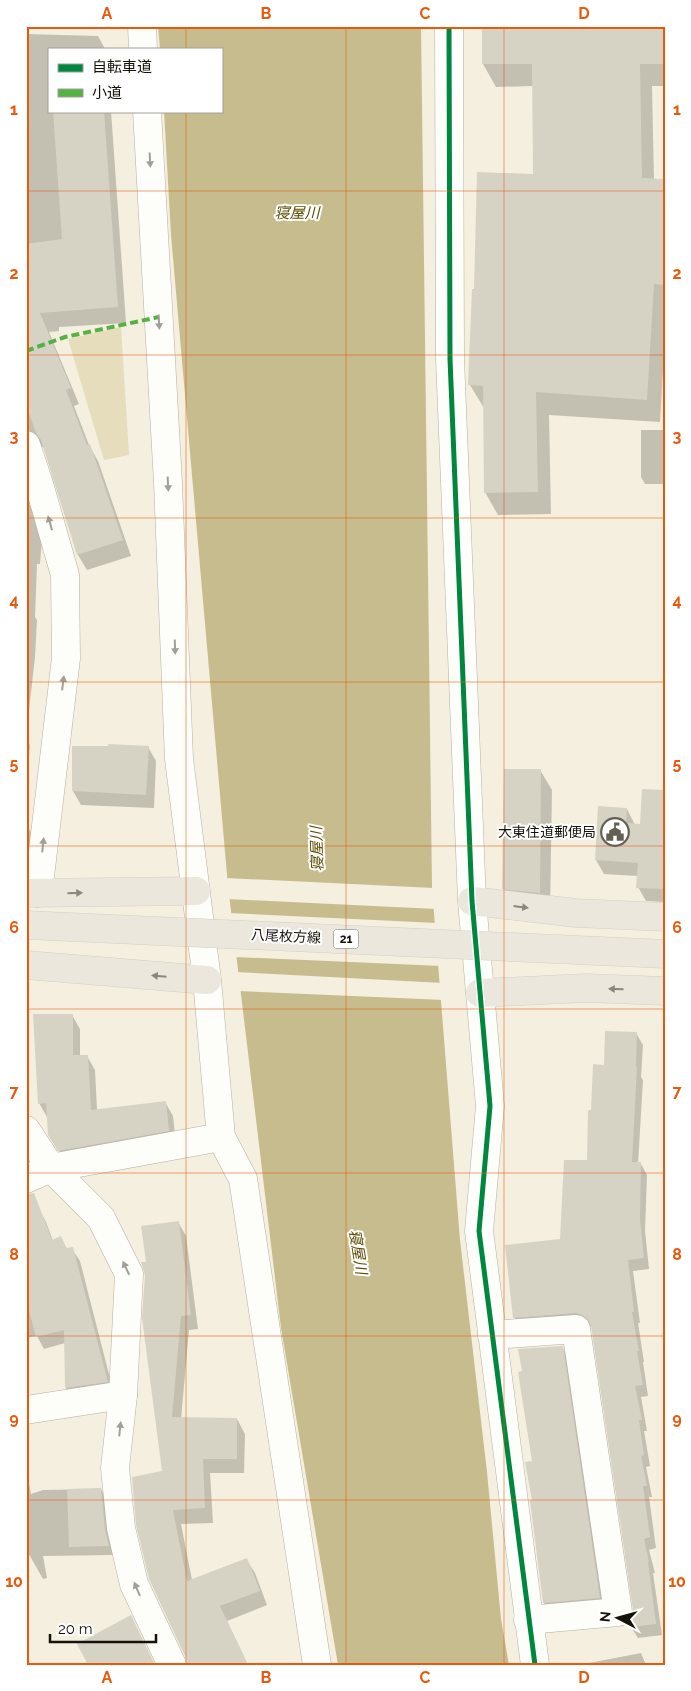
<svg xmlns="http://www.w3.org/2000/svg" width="691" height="1691" font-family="Raleway,'Noto Sans JP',sans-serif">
<rect width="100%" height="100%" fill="#f4efde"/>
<path fill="#e6ddbc" d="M121 327 129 455 104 460 68 339Z"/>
<path fill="#c7bc8e" d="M158 26H421L432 888 460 1240 487 1472 501 1619 509 1665H338L281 1328 228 886 171 235 164 111H221V49H160Z"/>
<g fill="#f4efde">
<path d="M226 878 434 888 436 909 227 899Z"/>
<path d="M229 913 437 923 441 966 234 957Z"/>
<path d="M236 972 443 983 444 1000 238 991Z"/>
</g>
<g fill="#0003">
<path d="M665 26V86H652L654 180 665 181V337L660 422 549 415 551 514 498 515 485 492 484 408 470 385 535 175 533 86 496 87 483 64Z"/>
<path d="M26 34 98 36 105 49H49V111H111L126 323 59 327V331L49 332 79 404 74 406 89 445 98 461 131 556 87 570 78 555 44 448 39 445 26 448Z"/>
<path d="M641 430H665V484H645L641 477Z"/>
<path d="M26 488 42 538 40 564H37L35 617 37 620 35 657 26 737Z"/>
<path d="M26 738 30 745 26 788Z"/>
<path d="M148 747 156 761 154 808 81 805 73 791Z"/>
<path d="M540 770 552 790 550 912 515 908 504 888Z"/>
<path d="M627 809 635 825 665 827V902L646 901 638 887V876L604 874 596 860Z"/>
<path d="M26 824 31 832 27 878H26Z"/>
<path d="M72 1015 80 1029V1056H87L95 1070 97 1110 165 1102 173 1116 176 1144 68 1164 58 1149 47 1117 39 1103Z"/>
<path d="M636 1033 643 1045 641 1077 643 1080 638 1164H641L647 1175 645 1231 649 1269 633 1271 640 1323H638L644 1362H643L648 1396 641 1397 647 1431H644L650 1466 646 1467 652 1497H649L656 1548 649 1550 655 1573H653L662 1635 638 1638 631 1627 630 1623 634 1618 635 1610 593 1328 590 1326 582 1324 521 1329 514 1317 561 1240 588 1162 592 1111 605 1066Z"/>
<path d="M39 1209 46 1222 53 1241 61 1238 67 1249H72L80 1261 114 1394 73 1400 66 1388 65 1343 44 1349 37 1336 26 1338V1214Z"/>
<path d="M178 1222 186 1236 198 1329 189 1330 181 1419H237L245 1434 244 1473H210L213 1523 181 1524 192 1580 246 1559 255 1573 267 1605 227 1621 248 1665H189L164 1472 147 1263Z"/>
<path d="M562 1347 567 1355 604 1606 549 1611 544 1603 534 1501Z"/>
<path d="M26 1467 31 1494 43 1490 101 1489 106 1498 113 1555 43 1556 47 1578 43 1579 26 1549Z"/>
<path d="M641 1653 646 1665H579Z"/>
</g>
<g fill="#d6d3c5">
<path d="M482 26H665V64H640L642 178 665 179V285L654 284 647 400 536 392 538 492 484 493 483 386 468 385 472 289H474L477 172 533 174 532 64H482Z"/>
<path d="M53 111H104L118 307 40 313 71 388 66 390 87 445 90 444 123 540 77 555 41 440 36 433 26 405V244L62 239Z"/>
<path d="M108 744 149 746 146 795 72 791V746H108Z"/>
<path d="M504 769H541L540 893 502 889Z"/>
<path d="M642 789 665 790V889L636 888 638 863 595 860 598 806 627 808 626 823 640 824Z"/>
<path d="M33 1014H73V1055H88L91 1110 166 1101 169 1131 58 1151 48 1135 46 1103 38 1104Z"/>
<path d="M605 1031 637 1032 636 1067H637L632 1162H641L640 1219 644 1258 628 1260 634 1312H632L639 1351H637L643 1385 635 1386 642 1420H639L644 1455 641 1456 647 1486H643L650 1537 644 1539 649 1562H648L656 1624 630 1627 629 1622 633 1618V1610L591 1326 588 1319 582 1315 575 1313 513 1318 505 1245 560 1239 564 1160H587L588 1110H591L593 1064 604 1065Z"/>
<path d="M34 1193 52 1240 61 1236 66 1248 73 1247 108 1382 65 1388 64 1330 36 1337 26 1299V1194Z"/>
<path d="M179 1221 191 1315 181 1316 172 1417 237 1418V1459H203L205 1508 173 1510 187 1581 247 1558 260 1591 220 1606 248 1665H187L186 1658 149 1579 136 1525 132 1477 162 1471 142 1318 145 1275 141 1262H146L141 1226Z"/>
<path d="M563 1346 600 1598 543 1603 530 1501 532 1500 525 1462 532 1461 518 1372 522 1371 518 1349Z"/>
<path d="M101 1488 105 1530 109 1546 69 1547 67 1489Z"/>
<path d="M131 1615 155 1665H88L77 1644Z"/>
</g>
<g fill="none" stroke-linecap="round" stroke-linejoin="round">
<defs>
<g id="street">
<path d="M142 26 143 49"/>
<path d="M147 111 168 483 179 759 207 980 221 1137 243 1179 317 1665"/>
<path d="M26 445 39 484 65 575 66 658 38 893"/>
<path d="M26 1130 51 1168 101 1218 129 1274 123 1395 115 1468 121 1528 134 1584 172 1665"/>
<path d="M26 1179 51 1168 221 1137"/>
<path d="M492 1335 576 1329 618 1612 528 1620"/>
<path d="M26 1410 123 1395"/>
</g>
<path id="secondary" d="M449 26 450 359 472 901 490 1106 479 1231 535 1665"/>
<g id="primary">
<path d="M26 893 196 891"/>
<path d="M472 901 576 913 665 917"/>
<path d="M26 965 207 980"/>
<path d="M480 993 586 988 665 991"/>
</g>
</defs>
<use href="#street" stroke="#b4b1a4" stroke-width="29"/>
<use href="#secondary" stroke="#b4b1a4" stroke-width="29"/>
<use href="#primary" stroke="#d1cfc6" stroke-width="29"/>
<use href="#street" stroke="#fdfdfa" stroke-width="28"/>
<use href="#secondary" stroke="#fdfdfa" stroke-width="28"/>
<use href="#primary" stroke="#ebe7dc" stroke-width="28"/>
<defs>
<path id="primary-bridge" d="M26 925 665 954"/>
</defs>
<use href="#primary-bridge" stroke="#d1cfc6" stroke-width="29" stroke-linecap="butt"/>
<use href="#primary-bridge" stroke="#ebe7dc" stroke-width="28"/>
<path stroke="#55b144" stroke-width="4" stroke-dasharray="8 4" stroke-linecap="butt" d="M26 351 65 337 159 317"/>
<defs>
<path id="cycleway" d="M449 26 450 359 472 901 490 1106 479 1231 535 1665"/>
</defs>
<use href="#cycleway" stroke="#fff" stroke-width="8"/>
<use href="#cycleway" stroke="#00873e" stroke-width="5"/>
</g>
<defs><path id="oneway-solid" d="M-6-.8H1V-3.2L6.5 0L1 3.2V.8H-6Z" transform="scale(1.25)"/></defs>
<g fill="#a09f99">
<use href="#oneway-solid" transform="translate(150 160) rotate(87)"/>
<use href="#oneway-solid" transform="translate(159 322) rotate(87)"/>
<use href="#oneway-solid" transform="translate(168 484) rotate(87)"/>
<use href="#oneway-solid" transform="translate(50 523) rotate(-106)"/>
<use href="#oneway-solid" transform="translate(175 647) rotate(88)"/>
<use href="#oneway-solid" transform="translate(63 683) rotate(-83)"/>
<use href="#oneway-solid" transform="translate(43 845) rotate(-84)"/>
<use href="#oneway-solid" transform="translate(126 1268) rotate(-115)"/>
<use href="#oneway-solid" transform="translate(120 1429) rotate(-84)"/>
<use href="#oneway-solid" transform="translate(137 1589) rotate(-113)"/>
</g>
<g fill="#8b877d">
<use href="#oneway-solid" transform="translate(75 893) rotate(-1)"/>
<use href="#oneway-solid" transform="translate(521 907) rotate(7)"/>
<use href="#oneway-solid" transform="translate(159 976) rotate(-175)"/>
<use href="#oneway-solid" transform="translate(616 989) rotate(-178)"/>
</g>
<path fill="none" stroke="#e8590c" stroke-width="1" stroke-opacity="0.55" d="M186 26V49M346 26V1665M504 26V1665M186 111V1665M26 191H665M26 355H665M26 518H665M26 682H665M26 846H665M26 1009H665M26 1173H665M26 1336H665M26 1500H665"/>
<defs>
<symbol id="civic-ring" viewBox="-11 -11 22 22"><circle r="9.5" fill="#fff" stroke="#635f53" stroke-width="1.5"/><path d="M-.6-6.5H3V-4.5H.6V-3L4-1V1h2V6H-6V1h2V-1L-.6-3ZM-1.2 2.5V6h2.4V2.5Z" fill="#635f53"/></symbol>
</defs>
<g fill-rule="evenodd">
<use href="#civic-ring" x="599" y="816" width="32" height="32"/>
</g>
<g text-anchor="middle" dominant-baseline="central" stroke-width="4" stroke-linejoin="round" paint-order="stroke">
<rect fill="#fff" stroke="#5b5952" stroke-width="1" x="333.5" y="929.5" width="25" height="19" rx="4"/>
<g font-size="12" font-weight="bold" fill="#151208">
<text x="346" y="939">21</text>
</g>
<g font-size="14" fill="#151208" stroke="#fff" text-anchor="end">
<text x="596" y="832">大東住道郵便局</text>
</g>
<g font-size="14" fill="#151208" stroke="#fff">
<text transform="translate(286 936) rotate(3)">八尾枚方線</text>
</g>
<g font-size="15" font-style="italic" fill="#5d4d02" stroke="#fff">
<text x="297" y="213">寝屋川</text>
<text transform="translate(317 849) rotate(-92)">寝屋川</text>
<text transform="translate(358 1252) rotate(81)">寝屋川</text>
</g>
</g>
<rect width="691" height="1691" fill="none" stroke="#ffffff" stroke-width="55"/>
<rect x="48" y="48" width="175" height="65" fill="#ffffff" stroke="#a1a09c"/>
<rect x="58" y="64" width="25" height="8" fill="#00873e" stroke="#a1a09c"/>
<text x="92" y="72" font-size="15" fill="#151208">自転車道</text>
<rect x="58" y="89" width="25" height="8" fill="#55b144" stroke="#a1a09c"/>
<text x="92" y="98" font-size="15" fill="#151208">小道</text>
<g transform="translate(618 1618) rotate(276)" stroke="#ffffff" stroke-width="4" paint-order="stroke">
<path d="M0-4L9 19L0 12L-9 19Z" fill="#151208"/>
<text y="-8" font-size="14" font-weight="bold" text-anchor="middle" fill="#151208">N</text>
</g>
<path d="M50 1634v8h106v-8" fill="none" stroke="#151208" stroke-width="2.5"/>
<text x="58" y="1634" font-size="15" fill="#151208" stroke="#ffffff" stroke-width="4" paint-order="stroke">20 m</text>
<rect x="28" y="28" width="636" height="1636" fill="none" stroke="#e8590c" stroke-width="2"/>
<g font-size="16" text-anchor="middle" font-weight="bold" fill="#e8590c">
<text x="107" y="19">A</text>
<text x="266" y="19">B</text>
<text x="425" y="19">C</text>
<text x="584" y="19">D</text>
<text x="14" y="115">1</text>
<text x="677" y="115">1</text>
<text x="14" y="279">2</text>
<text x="677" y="279">2</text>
<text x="14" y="442">3</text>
<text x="677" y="442">3</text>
<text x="14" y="606">4</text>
<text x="677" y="606">4</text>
<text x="14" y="769">5</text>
<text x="677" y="769">5</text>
<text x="14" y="933">6</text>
<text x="677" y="933">6</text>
<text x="14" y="1097">7</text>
<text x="677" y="1097">7</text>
<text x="14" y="1260">8</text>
<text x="677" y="1260">8</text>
<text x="14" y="1424">9</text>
<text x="677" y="1424">9</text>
<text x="14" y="1587">10</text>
<text x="677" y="1587">10</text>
<text x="107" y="1683">A</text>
<text x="266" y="1683">B</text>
<text x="425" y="1683">C</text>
<text x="584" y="1683">D</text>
</g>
</svg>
